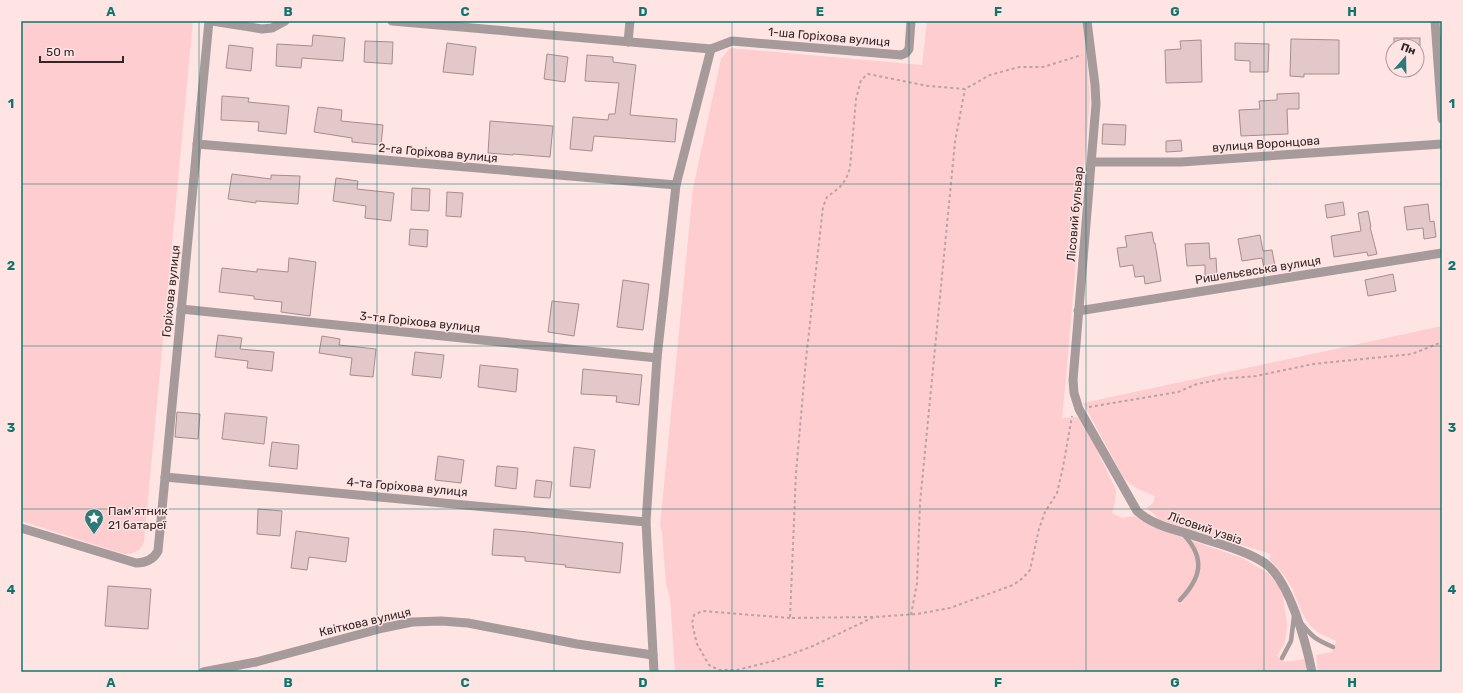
<svg xmlns="http://www.w3.org/2000/svg" width="1463" height="693" font-family="Rubik,sans-serif">
<rect width="100%" height="100%" fill="#ffe4e4"/>
<g fill="#fecdcf">
<path d="M21 21H193L144 542C140 551 134 554 124 554L21 521Z"/>
<path d="M927 21H1084L1090 98 1066 378 1062 418 1076 417 1082 419 1116 490 1115 502 1112 513 1122 518 1134 516 1153 527 1242 558 1268 573 1278 585 1283 597 1287 625 1286 637 1283 646 1277 656 1285 662 1305 659 1307 672H675L670 598 666 584 662 532 660 526 693 188 721 59 730 48 922 65Z"/>
<path d="M1442 326V672H1318L1316 655 1332 652 1336 641C1330 638 1324 636 1319 633 1303 622 1299 604 1292 588 1286 577 1278 568 1269 559L1271 554 1160 520 1147 508 1153 503 1155 496C1143 491 1133 488 1124 478L1083 403Z"/>
</g>
<g fill="#e3c8c9" stroke="#a58d8e">
<path d="M313 35 345 38 343 61 302 58 301 68 276 66 277 44 312 46Z"/>
<rect x="1394" y="38" width="26" height="8"/>
<path d="M1291 39 1339 40V74H1304V77L1290 76Z"/>
<path d="M1201 40 1202 82 1166 83 1165 50 1181 49 1180 41Z"/>
<path d="M365 41 393 42 392 64 364 62Z"/>
<path d="M447 43 476 47 473 75 443 72Z"/>
<path d="M1235 43 1269 44 1268 72H1250V61L1235 60Z"/>
<path d="M229 45 253 48 251 71 226 68Z"/>
<path d="M547 54 568 57 565 82 544 79Z"/>
<path d="M587 55 613 57V62L636 65 630 115 677 119 675 142 594 136 592 151 570 149 573 117 608 120 609 114H615L619 83 585 81Z"/>
<path d="M1299 93V109H1287L1288 134 1241 136 1239 110 1260 109 1259 101 1277 100V94Z"/>
<path d="M222 96 249 98 248 102 289 106 286 134 258 131 259 122 221 120Z"/>
<path d="M318 107 342 110 341 121 383 125 381 145 352 142V138L314 132Z"/>
<path d="M490 121 553 126 550 157 513 154V155L488 153Z"/>
<path d="M1103 124 1126 125 1125 145 1102 144Z"/>
<path d="M1181 140 1182 151 1166 152V141Z"/>
<path d="M232 174 271 179V175L300 176 298 204 256 201V203L228 199Z"/>
<path d="M336 178 358 181 357 189 394 193 391 221 365 218 366 206 333 201Z"/>
<path d="M412 188 430 189 429 211 411 210Z"/>
<path d="M447 192 463 193 461 217 446 216Z"/>
<path d="M1343 202 1345 215 1327 218 1325 205Z"/>
<path d="M1428 204 1430 222 1434 221 1436 237 1424 239 1423 228 1407 230 1404 207Z"/>
<path d="M1368 211 1371 227H1370L1377 254 1368 256 1367 252 1334 257 1331 236 1361 231 1358 213Z"/>
<path d="M410 229 428 230 427 247 409 245Z"/>
<path d="M1152 232 1154 243H1155L1161 281 1145 284 1144 276 1135 277 1133 265 1120 267 1117 248 1127 247 1125 236Z"/>
<path d="M1260 235 1263 251 1272 250 1275 266 1264 268 1262 258 1242 261 1238 239Z"/>
<path d="M1209 243 1210 259 1216 258 1217 276H1205V265L1187 266 1185 244Z"/>
<path d="M289 258 316 262 310 316 281 312 282 302 254 299V296L219 292 222 268 257 272V269L288 272Z"/>
<path d="M1393 274 1396 291 1368 296 1365 280Z"/>
<path d="M623 280 649 284 643 330 617 327Z"/>
<path d="M552 301 579 304 574 336 548 332Z"/>
<path d="M218 335 242 338 240 349 274 352 272 371 247 368 248 361 215 357Z"/>
<path d="M322 336 340 339 339 345 376 349 373 377 350 375 352 358 319 353Z"/>
<path d="M415 352 444 355 441 378 412 375Z"/>
<path d="M480 365 518 369 516 392 478 387Z"/>
<path d="M583 369 642 375 639 405 616 402 617 396 581 394Z"/>
<path d="M177 412 200 414 198 439 175 437Z"/>
<path d="M225 413 267 417 264 444 222 439Z"/>
<path d="M272 442 299 445 297 469 269 466Z"/>
<path d="M574 447 595 450 590 488 570 486Z"/>
<path d="M438 456 464 460 461 483 435 480Z"/>
<path d="M497 466 518 468 516 489 495 486Z"/>
<path d="M536 480 552 482 550 498 534 497Z"/>
<path d="M258 509 282 511 280 536 257 534Z"/>
<path d="M494 529 528 532 623 543 620 573 565 567 566 565 525 561V557L492 555Z"/>
<path d="M296 531 349 538 346 562 309 557 307 570 291 568Z"/>
<path d="M108 586 151 589 148 629 105 626Z"/>
</g>
<g fill="none" stroke-linecap="round" stroke-linejoin="round">
<g stroke="#b9a4a4" stroke-width="2" stroke-dasharray="3 3" stroke-linecap="butt">
<path d="M1089 407 1178 392 1197 384 1222 379 1256 376 1313 364 1412 354 1442 342"/>
<path d="M911 615 917 583 920 503 955 142 965 89"/>
<path d="M873 617 790 618 796 473 806 359 823 207 827 197 839 188 846 179 850 168 856 99 861 80 868 74 928 86 965 89 990 75 1019 67H1043L1082 55"/>
<path d="M790 618 702 611 694 615 692 623 697 644 709 665 719 670H737L773 661 813 646 874 617 917 614 950 608 1013 585 1023 578 1030 570 1039 529 1045 512 1057 493 1063 467 1072 416"/>
</g>
<g stroke="#a69a9b" stroke-width="4.5">
<path d="M1180 600C1201 578 1206 559 1184 535"/>
<path d="M1302 624C1313 638 1317 640 1333 647"/>
<path d="M1282 658 1291 641 1294 616"/>
</g>
<g stroke="#a69a9b" stroke-width="9">
<path d="M212 21 262 29 272 28 285 21"/>
<path d="M392 21 711 49 732 41 901 55 906 53 909 49 911 21"/>
<path d="M1087 21 1095 85 1096 104 1073 380 1074 393 1079 409 1137 511C1152 525 1173 529 1192 535 1215 543 1246 550 1266 564 1290 582 1306 643 1312 672"/>
<path d="M1435 21 1442 119"/>
<path d="M628 42 630 21"/>
<path d="M197 144 676 185"/>
<path d="M1092 162H1181L1442 144"/>
<path d="M181 309 657 358"/>
<path d="M1078 311 1442 253"/>
<path d="M165 477 646 522"/>
<path d="M21 528 136 563C146 563 153 560 158 551L209 21"/>
<path d="M203 672 256 662 383 628 412 622 441 621 468 623 577 644 653 655"/>
<path d="M654 672 646 522 657 358 676 185 711 49"/>
</g>
</g>
<path fill="none" stroke="#0f766e" stroke-width="1" stroke-opacity="0.55" d="M199 21V672M377 21V672M554 21V672M732 21V672M909 21V672M1086 21V672M1264 21V672M21 184H1442M21 346H1442M21 509H1442"/>
<defs>
<symbol id="sight-pin" viewBox="-11 -11 22 30"><path d="M0 17L-7.5 6A9.5 9.5 0 1 1 7.5 6Z" fill="#2f7979" stroke="#ffe4e4"/><path d="M0-6L1.8-2.2L6-1.7L2.9 1.2L3.7 5.4L0 3.3L-3.7 5.4L-2.9 1.2L-6-1.7L-1.8-2.2Z" fill="#fff"/></symbol>
</defs>
<g fill-rule="evenodd">
<use href="#sight-pin" x="83" y="507" width="22" height="30"/>
</g>
<g text-anchor="middle" dominant-baseline="central" stroke-width="3" stroke-linejoin="round" paint-order="stroke">
<g font-size="12" fill="#312727" stroke="#ffe4e4">
<text transform="translate(829 37) rotate(5)">1-ша Горіхова вулиця</text>
<text transform="translate(1266 144) rotate(-4)">вулиця Воронцова</text>
<text transform="translate(438 153) rotate(5)">2-га Горіхова вулиця</text>
<text transform="translate(1075 214) rotate(-85)">Лісовий бульвар</text>
<text transform="translate(1258 270) rotate(-9)">Ришельєвська вулиця</text>
<text transform="translate(171 291) rotate(-84)">Горіхова вулиця</text>
<text transform="translate(420 322) rotate(6)">3-тя Горіхова вулиця</text>
<text transform="translate(407 487) rotate(5)">4-та Горіхова вулиця</text>
<text transform="translate(1205 528) rotate(19)">Лісовий узвіз</text>
<text transform="translate(365 622) rotate(-13)">Квіткова вулиця</text>
</g>
<g font-size="12" fill="#312727" stroke="#ffe4e4" text-anchor="start">
<text x="108" y="511">Пам'ятник<tspan x="108" dy="14">21 батареї</tspan></text>
</g>
</g>
<rect width="1463" height="693" fill="none" stroke="#ffe4e4" stroke-width="44"/>
<g transform="translate(1405 58) rotate(20)"><circle r="19" fill="#ffe4e4" stroke="#ad9898"/>
<path d="M0-3L7 15L0 10L-7 15Z" fill="#2f7979"/>
<text y="-6" font-size="11" font-weight="bold" text-anchor="middle" fill="#312727">Пн</text>
</g>
<path d="M40 56v6h83v-6" fill="none" stroke="#312727" stroke-width="2"/>
<text x="46" y="56" font-size="12" fill="#312727" stroke="#ffe4e4" stroke-width="3" paint-order="stroke">50 m</text>
<rect x="22" y="22" width="1419" height="649" fill="none" stroke="#0f766e" stroke-width="1.5"/>
<g font-size="13" text-anchor="middle" font-weight="bold" fill="#0f766e">
<text x="111" y="16">A</text>
<text x="288" y="16">B</text>
<text x="465" y="16">C</text>
<text x="643" y="16">D</text>
<text x="820" y="16">E</text>
<text x="998" y="16">F</text>
<text x="1175" y="16">G</text>
<text x="1352" y="16">H</text>
<text x="11" y="108">1</text>
<text x="1452" y="108">1</text>
<text x="11" y="270">2</text>
<text x="1452" y="270">2</text>
<text x="11" y="432">3</text>
<text x="1452" y="432">3</text>
<text x="11" y="594">4</text>
<text x="1452" y="594">4</text>
<text x="111" y="687">A</text>
<text x="288" y="687">B</text>
<text x="465" y="687">C</text>
<text x="643" y="687">D</text>
<text x="820" y="687">E</text>
<text x="998" y="687">F</text>
<text x="1175" y="687">G</text>
<text x="1352" y="687">H</text>
</g>
</svg>
